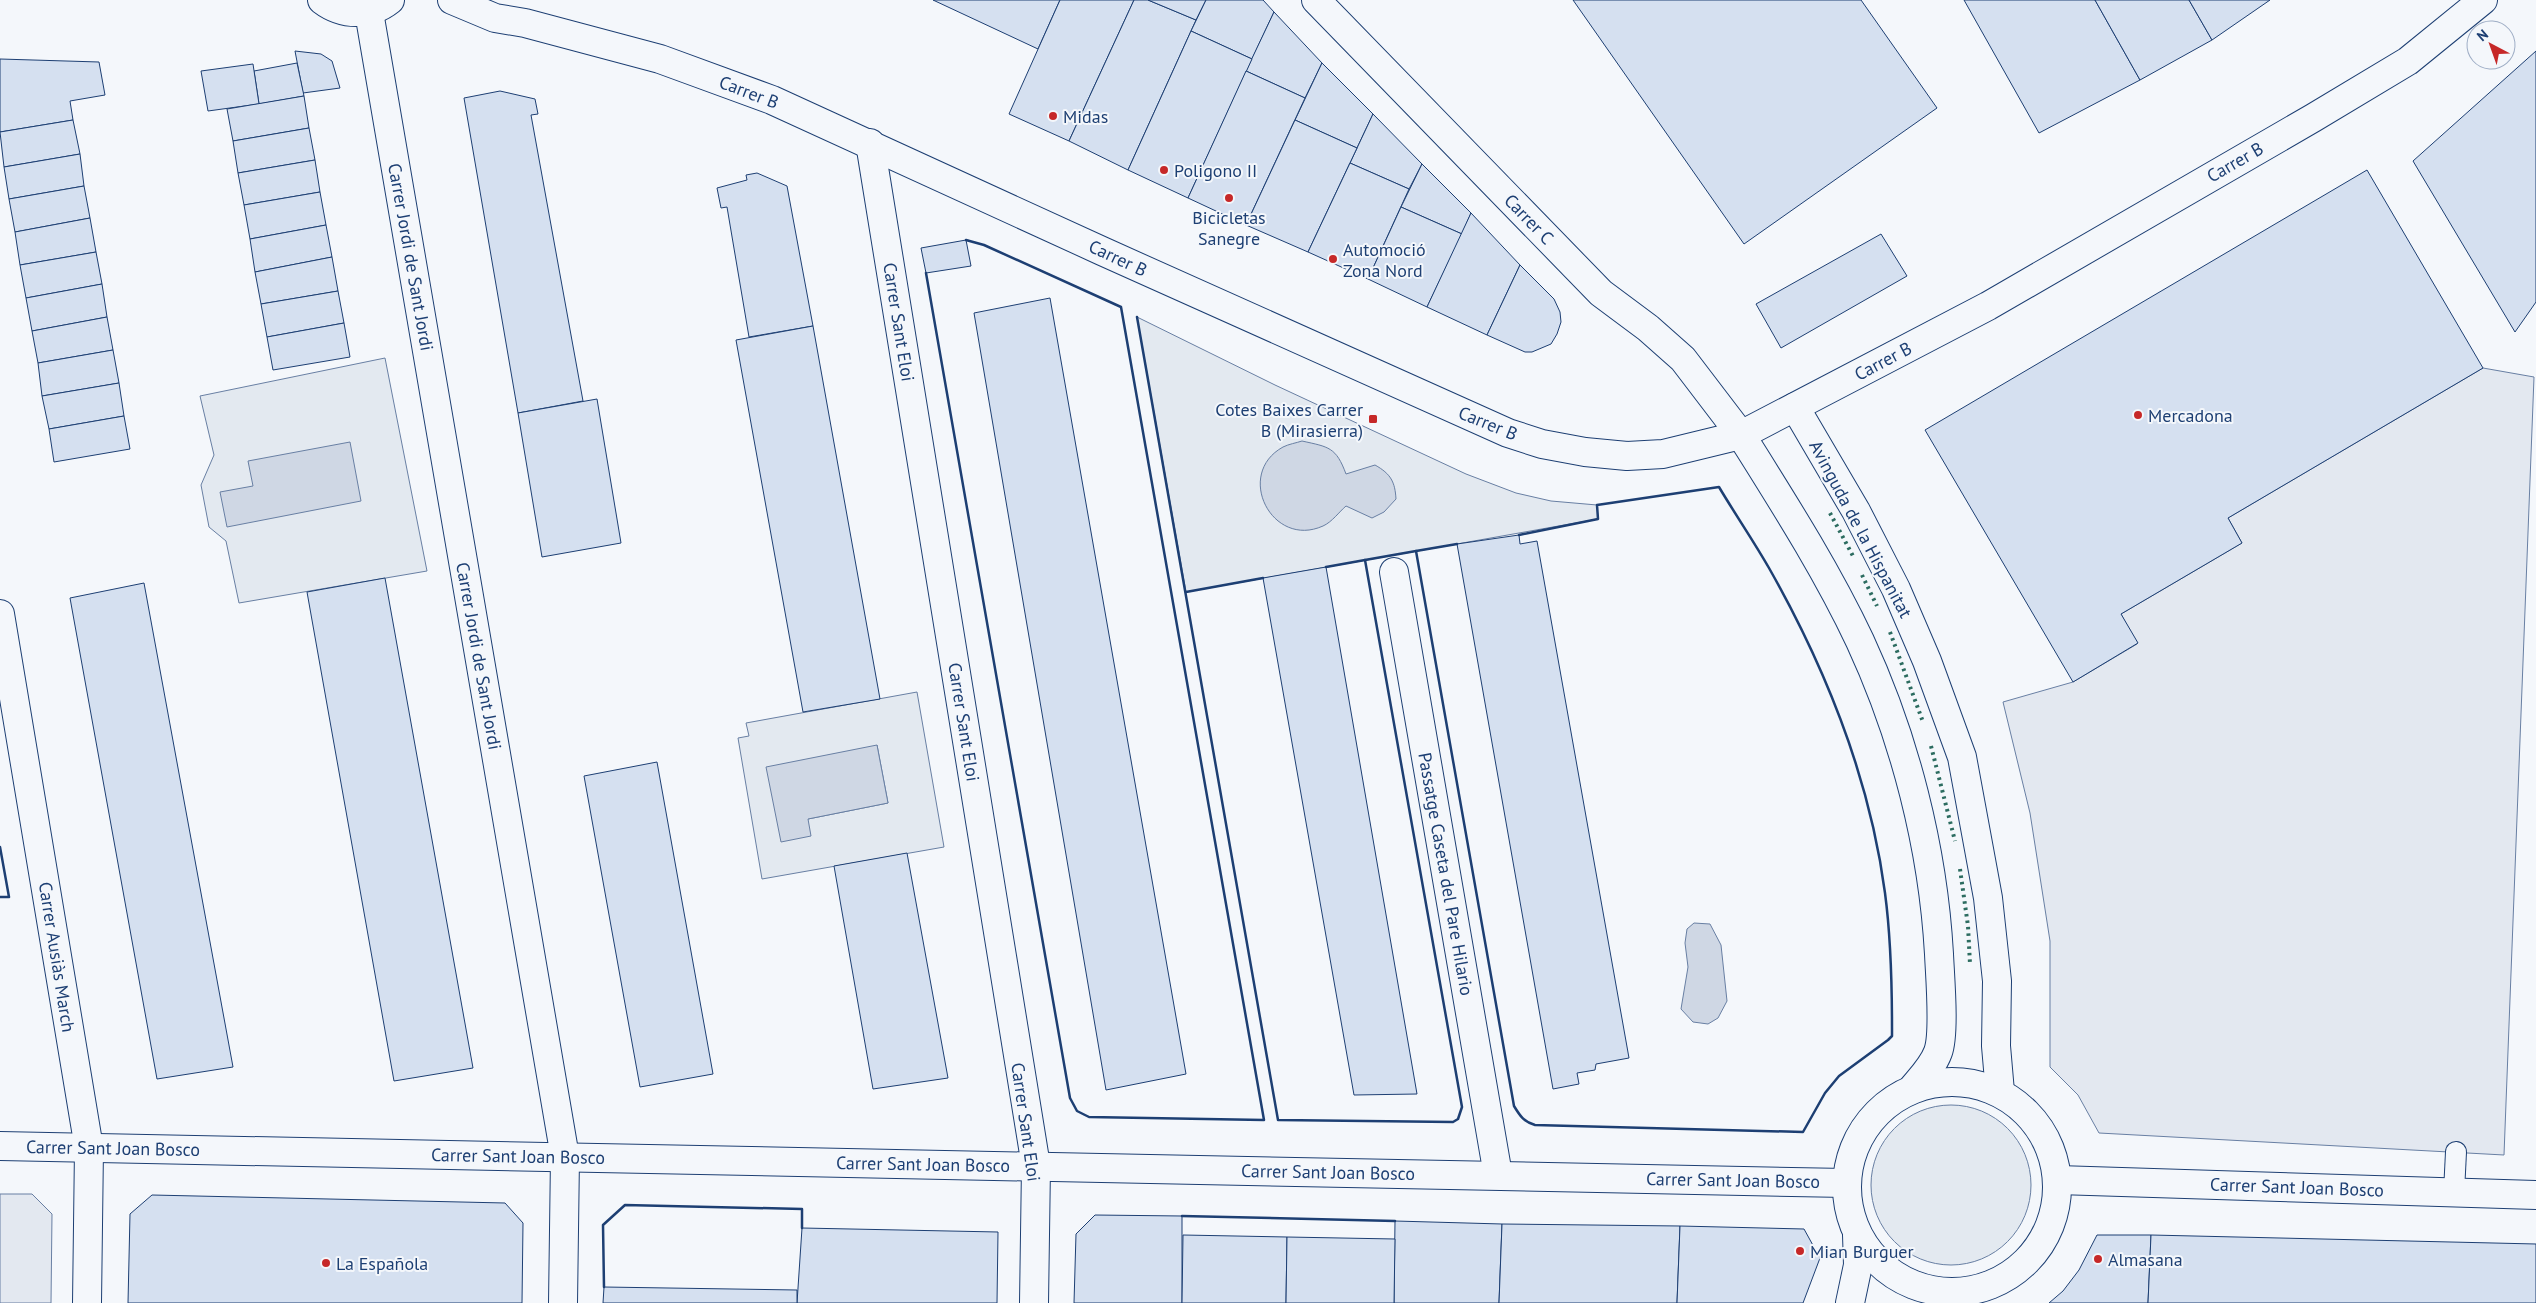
<svg xmlns="http://www.w3.org/2000/svg" width="2536" height="1303" font-family="'PT Sans',sans-serif">
<rect width="100%" height="100%" fill="#f4f7fb"/>
<g fill="#e3e9f0" stroke="#687fa3" fill-rule="evenodd">
<path d="M1137 317 1275 385 1466 474 1516 493 1551 501 1597 505 1598 519 1186 592Z"/>
<path d="M385 358 427 571 239 603 226 541 209 527 201 485 214 455 200 396Z"/>
<path d="M917 692 944 847 762 879 738 738 749 736 746 723ZM877 745 888 803 808 819Z"/>
<circle cx="1951" cy="1185" r="80"/>
</g>
<g fill="#e3e8f0" stroke="#687fa3">
<path d="M2483 368 2534 377 2504 1155 2099 1133 2078 1095 2050 1067V941L2030 813 2003 702 2073 682 2137 644 2121 614 2242 543 2228 518Z"/>
<path d="M0 1194H32L52 1214 51 1303H0Z"/>
</g>
<g fill="#cfd7e4" stroke="#687fa3">
<path d="M1302 441C1329 447 1336 447 1346 474L1375 465C1391 474 1395 482 1396 499L1384 512 1372 518 1346 506C1339 512 1332 522 1323 526 1272 549 1234 474 1283 447 1289 444 1296 443 1302 441Z"/>
<path d="M350 442 361 501 227 527 220 492 253 486 248 461Z"/>
<path d="M877 745 888 803 808 819 811 836 781 842 766 767Z"/>
<path d="M1694 923 1710 924 1721 945 1727 1001 1718 1018 1708 1024 1693 1022 1681 1009 1688 967 1685 943 1687 929Z"/>
</g>
<g fill="#d5e0f0" stroke="#1d3f73">
<path d="M933 0H1060L1038 49Z"/>
<path d="M1060 0H1134L1069 141 1009 114Z"/>
<path d="M1134 0H1148L1196 20 1128 170 1069 141Z"/>
<path d="M1148 0H1206L1196 20Z"/>
<path d="M1206 0H1263L1274 12 1252 59 1191 31Z"/>
<path d="M1573 0H1861L1937 108 1744 244Z"/>
<path d="M1964 0H2095L2140 80 2039 133Z"/>
<path d="M2095 0H2189L2212 40 2140 80Z"/>
<path d="M2189 0H2270L2212 40Z"/>
<path d="M1274 12 1322 63 1305 98 1246 71Z"/>
<path d="M1191 31 1252 59 1188 198 1128 170Z"/>
<path d="M295 51 321 54 332 61 340 88 303 93Z"/>
<path d="M2536 51V302L2515 332 2413 161Z"/>
<path d="M0 59 99 62 105 95 70 101 73 120 0 132Z"/>
<path d="M297 63 304 96 259 104 254 71Z"/>
<path d="M1322 63 1373 114 1357 148 1295 120Z"/>
<path d="M253 64 259 104 208 111 201 71Z"/>
<path d="M1246 71 1305 98 1246 225 1188 198Z"/>
<path d="M500 91 535 99 538 114 531 115 583 401 518 413 464 98Z"/>
<path d="M304 96 309 128 233 141 227 109Z"/>
<path d="M1373 114 1422 164 1409 189 1350 163Z"/>
<path d="M73 120 80 154 4 167 0 132Z"/>
<path d="M1295 120 1357 148 1308 252 1246 225Z"/>
<path d="M309 128 315 160 238 173 233 141Z"/>
<path d="M80 154 84 186 9 199 4 167Z"/>
<path d="M315 160 320 192 244 205 238 173Z"/>
<path d="M1350 163 1409 189 1368 279 1308 252Z"/>
<path d="M1422 164 1471 213 1462 234 1401 207Z"/>
<path d="M2367 170 2483 368 2228 518 2242 543 2121 614 2138 643 2073 682 1925 430Z"/>
<path d="M757 173 787 186 813 326 749 337 727 207 721 208 717 188 747 180 746 175Z"/>
<path d="M84 186 90 218 15 232 9 199Z"/>
<path d="M320 192 326 225 250 239 244 205Z"/>
<path d="M1401 207 1462 234 1427 307 1368 279Z"/>
<path d="M1471 213 1520 265 1487 335 1427 307Z"/>
<path d="M90 218 96 252 20 265 15 232Z"/>
<path d="M326 225 332 257 255 272 250 239Z"/>
<path d="M1881 234 1907 276 1781 348 1756 304Z"/>
<path d="M966 240 971 266 926 273 921 248Z"/>
<path d="M96 252 102 284 26 298 20 265Z"/>
<path d="M332 257 338 291 261 304 255 272Z"/>
<path d="M1520 265 1554 299 1560 312 1561 322 1557 334 1551 344 1532 352H1525L1487 335Z"/>
<path d="M102 284 107 317 32 331 26 298Z"/>
<path d="M338 291 344 323 267 337 261 304Z"/>
<path d="M1050 298 1186 1074 1106 1090 974 313Z"/>
<path d="M107 317 113 350 38 363 32 331Z"/>
<path d="M344 323 350 357 273 370 267 337Z"/>
<path d="M813 326 880 699 803 712 736 340Z"/>
<path d="M113 350 119 383 42 396 38 363Z"/>
<path d="M119 383 124 416 49 429 42 396Z"/>
<path d="M597 399 621 543 542 557 518 413Z"/>
<path d="M124 416 130 449 54 462 49 429Z"/>
<path d="M1519 535 1520 544 1537 541 1629 1058 1596 1064 1595 1070 1577 1073 1579 1084 1553 1089 1457 544Z"/>
<path d="M1326 567 1417 1094 1354 1095 1263 578Z"/>
<path d="M385 578 473 1068 394 1081 307 592Z"/>
<path d="M144 583 233 1067 157 1079 70 598Z"/>
<path d="M657 762 713 1074 640 1087 584 776Z"/>
<path d="M907 853 948 1078 873 1089 834 866Z"/>
<path d="M152 1195 505 1203 523 1223 522 1303H128L130 1214Z"/>
<path d="M1095 1215 1182 1216V1303H1074L1076 1234Z"/>
<path d="M1395 1221 1502 1224 1499 1303H1394Z"/>
<path d="M1502 1224 1680 1226 1677 1303H1499Z"/>
<path d="M1680 1226 1804 1229 1820 1258 1803 1303H1677Z"/>
<path d="M802 1228 998 1232 997 1303H797Z"/>
<path d="M1183 1235 1287 1237 1286 1303H1182Z"/>
<path d="M2097 1235H2151L2148 1303H2049L2063 1291 2079 1270Z"/>
<path d="M2151 1235 2536 1244V1303H2148Z"/>
<path d="M1287 1237 1395 1239 1394 1303H1286Z"/>
<path d="M604 1287 797 1290V1303H603Z"/>
</g>
<g fill="none" stroke-linecap="round" stroke-linejoin="round">
<defs>
<path id="lane" d="M2454 1192 2456 1152"/>
<g id="street">
<path d="M1316 0 1601 293 1648 328 1683 359 1741 435"/>
<path d="M369 12 565 1157 563 1303"/>
<path d="M870 143 1036 1166 1034 1303"/>
<path d="M1394 572 1498 1175"/>
<path d="M0 614 89 1148 87 1303"/>
<path d="M2058 1180 2536 1195"/>
</g>
<g id="secondary">
<path d="M322 0C343 16 370 16 390 0"/>
<path d="M452 0 495 18 525 23 660 59 772 100 1102 251 1508 433 1542 444 1585 452 1627 456 1663 454 1741 435 1988 306 2313 118 2408 61 2483 0"/>
<path d="M1795 407 1856 511 1896 589 1927 661 1962 757 1988 898 1997 981 1996 1046 2000 1092"/>
<path d="M1741 435C1783 502 1826 569 1860 641 1905 738 1933 848 1939 954 1940 977 1945 1033 1938 1052 1933 1066 1921 1078 1912 1089"/>
<circle cx="1952" cy="1187" r="105"/>
<path d="M0 1146 1846 1183"/>
<path d="M1850 1303 1858 1265 1857 1235"/>
</g>
</defs>
<use href="#lane" stroke="#1d3f73" stroke-width="22"/>
<use href="#street" stroke="#1d3f73" stroke-width="30"/>
<use href="#secondary" stroke="#1d3f73" stroke-width="30"/>
<use href="#lane" stroke="#f4f7fb" stroke-width="20"/>
<use href="#street" stroke="#f4f7fb" stroke-width="28"/>
<use href="#secondary" stroke="#f4f7fb" stroke-width="28"/>
<g stroke="#2c6c60" stroke-width="4" stroke-dasharray="2.5 4" stroke-linecap="butt">
<path d="M1830 513 1853 556"/>
<path d="M1862 575 1877 606"/>
<path d="M1890 632 1923 722"/>
<path d="M1931 746 1955 841"/>
<path d="M1960 869 1968 926 1970 964"/>
</g>
<g stroke="#1d3f73" stroke-width="2.5">
<path d="M926 273 1070 1098 1077 1111 1089 1117 1264 1120 1121 307 984 245 966 240"/>
<path d="M1137 317 1278 1120 1453 1122 1458 1119 1462 1107 1365 560 1326 567"/>
<path d="M1416 551 1457 544"/>
<path d="M1365 560 1416 551 1514 1106C1520 1116 1524 1122 1535 1125L1803 1132 1825 1093 1839 1076 1888 1040 1892 1036V1028C1892 983 1891 938 1885 893 1870 779 1825 667 1769 568 1753 540 1735 514 1719 487L1597 505 1598 519 1519 535"/>
<path d="M1186 592 1263 578"/>
<path d="M0 847 9 897H0"/>
<path d="M1182 1216 1395 1221"/>
<path d="M604 1287 603 1225 625 1205 802 1209V1228"/>
</g>
</g>
<g fill="#c62828" stroke="#f4f7fb" stroke-width="2">
<circle cx="1053" cy="116" r="5"/>
<circle cx="1164" cy="170" r="5"/>
<circle cx="1229" cy="198" r="5"/>
<circle cx="1333" cy="259" r="5"/>
<circle cx="2138" cy="415" r="5"/>
<rect x="1368" y="414" width="10" height="10" rx="2.5"/>
<circle cx="1800" cy="1251" r="5"/>
<circle cx="2098" cy="1259" r="5"/>
<circle cx="326" cy="1263" r="5"/>
</g>
<g text-anchor="middle" dominant-baseline="central" stroke-width="4" stroke-linejoin="round" paint-order="stroke">
<g font-size="18" fill="#1d3f73" stroke="#f4f7fb">
<text transform="translate(749 92) rotate(21)">Carrer B</text>
<text transform="translate(2235 162) rotate(-30)">Carrer B</text>
<text transform="translate(1529 219) rotate(46)">Carrer C</text>
<text transform="translate(411 257) rotate(80)">Carrer Jordi de Sant Jordi</text>
<text transform="translate(1118 258) rotate(25)">Carrer B</text>
<text transform="translate(899 322) rotate(81)">Carrer Sant Eloi</text>
<text transform="translate(1883 361) rotate(-28)">Carrer B</text>
<text transform="translate(1488 423) rotate(22)">Carrer B</text>
<text transform="translate(1861 529) rotate(62)">Avinguda de la Hispanitat</text>
<text transform="translate(479 656) rotate(80)">Carrer Jordi de Sant Jordi</text>
<text transform="translate(964 722) rotate(81)">Carrer Sant Eloi</text>
<text transform="translate(1446 874) rotate(80)">Passatge Caseta del Pare Hilario</text>
<text transform="translate(57 957) rotate(81)">Carrer Ausiàs March</text>
<text transform="translate(1026 1122) rotate(82)">Carrer Sant Eloi</text>
<text transform="translate(113 1148) rotate(1)">Carrer Sant Joan Bosco</text>
<text transform="translate(518 1156) rotate(1)">Carrer Sant Joan Bosco</text>
<text transform="translate(923 1164) rotate(1)">Carrer Sant Joan Bosco</text>
<text transform="translate(1328 1172) rotate(1)">Carrer Sant Joan Bosco</text>
<text transform="translate(1733 1180) rotate(1)">Carrer Sant Joan Bosco</text>
<text transform="translate(2297 1187) rotate(2)">Carrer Sant Joan Bosco</text>
</g>
<g font-size="18" fill="#1d3f73" stroke="#f4f7fb" text-anchor="start">
<text x="1063" y="116">Midas</text>
<text x="1174" y="170">Poligono II</text>
<text x="1229" y="217" text-anchor="middle">Bicicletas<tspan x="1229" dy="21">Sanegre</tspan></text>
<text x="1343" y="249">Automoció<tspan x="1343" dy="21">Zona Nord</tspan></text>
<text x="1363" y="409" text-anchor="end">Cotes Baixes Carrer<tspan x="1363" dy="21">B (Mirasierra)</tspan></text>
<text x="2148" y="415">Mercadona</text>
<text x="1810" y="1251">Mian Burguer</text>
<text x="2108" y="1259">Almasana</text>
<text x="336" y="1263">La Española</text>
</g>
</g>
<g transform="translate(2491 45) rotate(319)"><circle r="24" fill="#f4f7fb" stroke="#9eadc5"/>
<path d="M0-4L9 19L0 12L-9 19Z" fill="#c62828"/>
<text y="-8" font-size="14" font-weight="bold" text-anchor="middle" fill="#1d3f73">N</text>
</g>
</svg>
